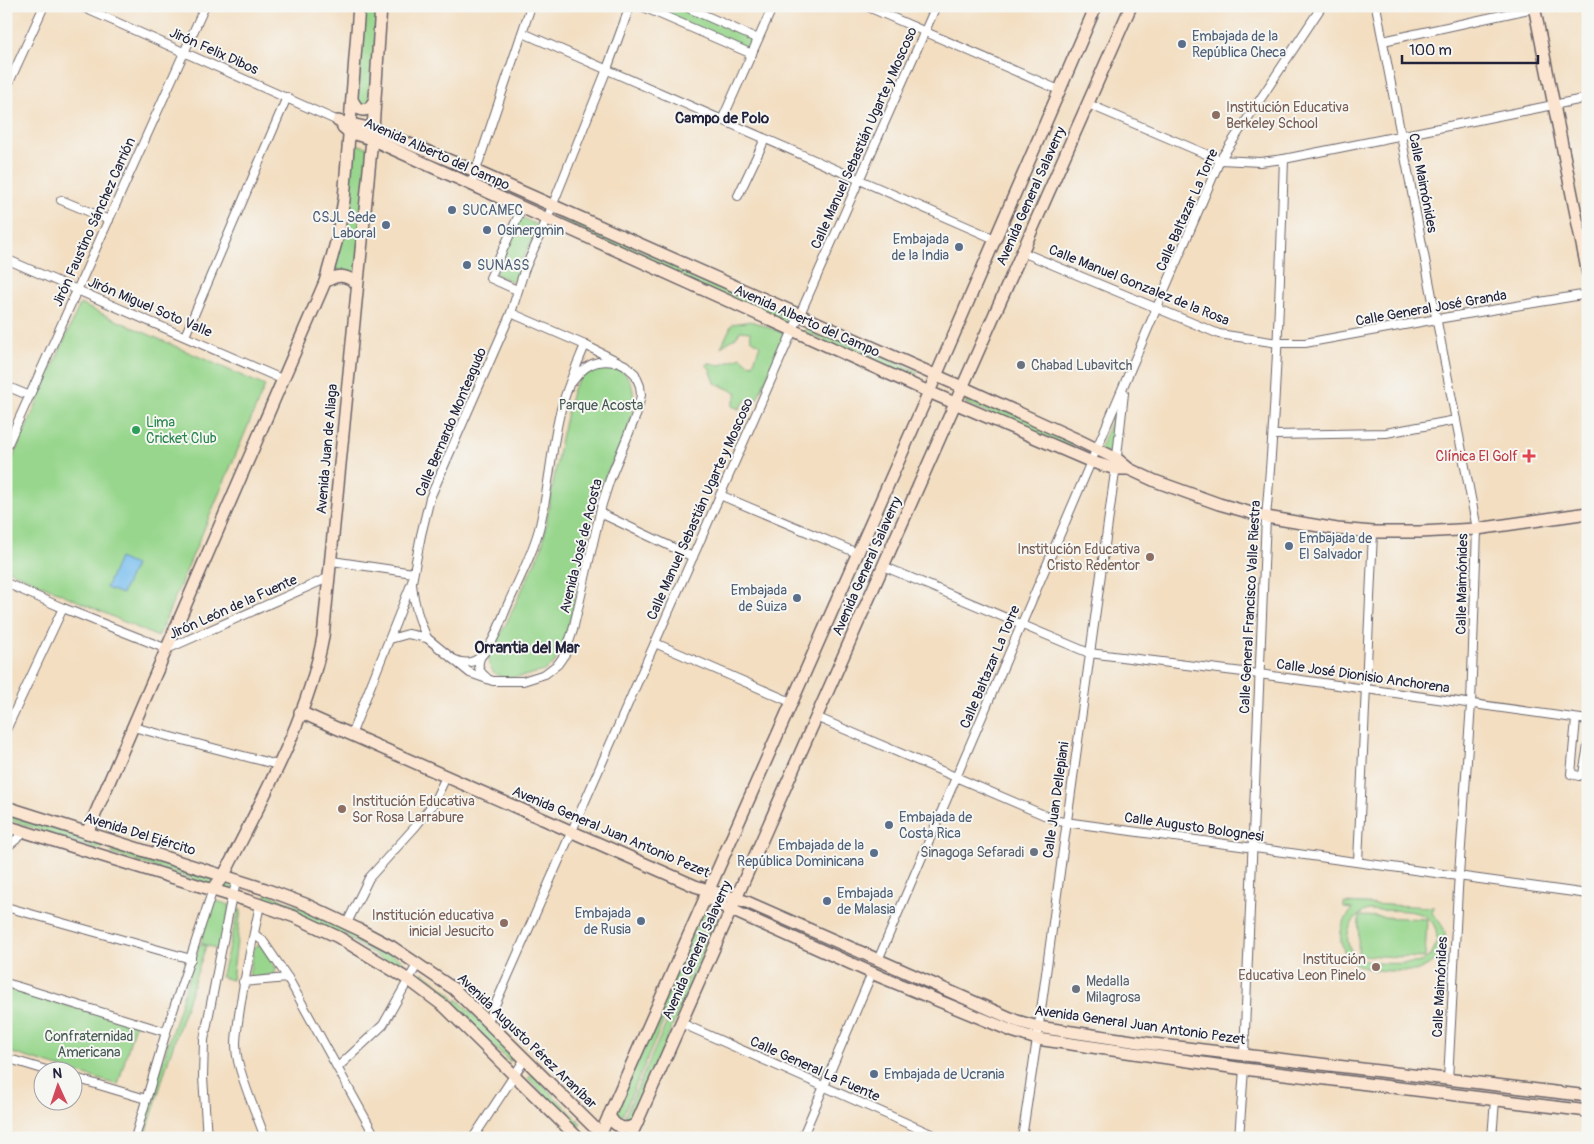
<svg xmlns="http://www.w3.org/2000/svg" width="1594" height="1144" font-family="Pangolin,sans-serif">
<rect width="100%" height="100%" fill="#f6f6f2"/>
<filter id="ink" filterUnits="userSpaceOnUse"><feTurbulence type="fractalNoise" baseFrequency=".02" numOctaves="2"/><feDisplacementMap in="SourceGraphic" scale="10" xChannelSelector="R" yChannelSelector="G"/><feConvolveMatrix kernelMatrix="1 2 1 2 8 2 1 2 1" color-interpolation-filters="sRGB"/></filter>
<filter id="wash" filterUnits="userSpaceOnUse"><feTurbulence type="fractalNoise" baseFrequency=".0096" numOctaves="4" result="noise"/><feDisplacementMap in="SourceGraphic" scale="20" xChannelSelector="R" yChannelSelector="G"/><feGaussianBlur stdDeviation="1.12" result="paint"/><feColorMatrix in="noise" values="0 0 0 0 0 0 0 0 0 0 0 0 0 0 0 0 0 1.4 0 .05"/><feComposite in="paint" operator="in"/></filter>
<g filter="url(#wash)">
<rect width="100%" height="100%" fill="#f3dec1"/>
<g fill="#97d68c" stroke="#5c7c64" fill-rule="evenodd">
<path d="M362 6H378L371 114 352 112Z"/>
<path d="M641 6H684L756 39 752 53Z"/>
<path d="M348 142 370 148 357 284 333 276Z"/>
<path d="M560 215 791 315 786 326 557 222Z"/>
<path d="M521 217 538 226 513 282 495 274Z"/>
<path d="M80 304 265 386 158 637 6 569V474Z"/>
<path d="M751 321 786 334 757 399 746 400 739 409 732 406 737 393 715 383 710 369 706 365 709 363 721 365 741 357 748 363 753 364 760 345 751 339 750 332 740 331 736 337 721 347 732 324Z"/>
<path d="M809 322 918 372 913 380 804 332Z"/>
<path d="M601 365C643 366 637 411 624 438 619 451 611 464 605 477 602 483 600 489 598 495L571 616 561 650 555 662 544 671 524 676 503 678 494 673 489 665 488 657 505 626 542 547 561 438 572 391 580 377 592 368Z"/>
<path d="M1123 392 1115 455 1099 450Z"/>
<path d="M971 395 1074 439 1071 448 965 403Z"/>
<path d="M6 815 102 842 104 846 97 850 7 819Z"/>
<path d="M114 847 236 881 233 892 112 854Z"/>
<path d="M267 893 349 927 344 936 264 903Z"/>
<path d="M213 900 230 905 222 951 201 943Z"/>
<path d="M1344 903 1434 907 1432 913C1437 918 1441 923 1444 929 1450 949 1433 966 1415 971 1388 970 1347 977 1341 941 1339 928 1345 918 1353 909L1344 908ZM1368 910C1384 911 1411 908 1425 916 1446 928 1437 963 1413 963 1399 963 1375 965 1363 960 1339 950 1345 919 1368 910Z"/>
<path d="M239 909 241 910 232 980 221 977Z"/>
<path d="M702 911 710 915 620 1121 612 1113Z"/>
<path d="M1359 916 1427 919 1425 958 1358 955Z"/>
<path d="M714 917 718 918 634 1118 631 1121 622 1122Z"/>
<path d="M350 928 403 961 407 968 406 974 346 937Z"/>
<path d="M199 944 206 946 167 1064 145 1138H139Z"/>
<path d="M259 945 262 947 276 968 275 974 253 978 249 975 254 947Z"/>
<path d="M423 972 454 997 449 1005 416 981Z"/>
<path d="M6 989 135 1024 118 1085 6 1051Z"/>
<path d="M457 999 515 1055 510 1062 451 1007Z"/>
<path d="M532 1074 581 1123 578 1129 528 1078Z"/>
</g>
<path fill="#78beef" stroke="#4d7095" d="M119 558 135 565 122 594 106 588Z"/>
</g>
<g filter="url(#ink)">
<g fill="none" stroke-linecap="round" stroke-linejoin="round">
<defs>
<g id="street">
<path d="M80 6 338 121"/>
<path d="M641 6 752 54"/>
<path d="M684 6 758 39"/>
<path d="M866 6 1059 90"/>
<path d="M1376 6 1477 529 1471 704 1458 889 1448 1080"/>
<path d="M523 33 995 239"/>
<path d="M1383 41 1534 8"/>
<path d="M6 89 44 6"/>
<path d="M1088 104 1220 160 1260 162 1284 159 1588 98"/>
<path d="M722 120 773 6"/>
<path d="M471 185 531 6"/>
<path d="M738 196 765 139"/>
<path d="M61 200 109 220"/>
<path d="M1022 252 1219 334 1278 343H1305L1437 319 1588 294"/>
<path d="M6 259 284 380"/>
<path d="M517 290 490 278 522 208"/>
<path d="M185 336 287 97"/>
<path d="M573 381C584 366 595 359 614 362"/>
<path d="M6 386 30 396"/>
<path d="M1274 435 1386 433 1456 420"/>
<path d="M6 448 205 6"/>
<path d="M720 495 857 553"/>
<path d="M600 513 693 557"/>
<path d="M332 561 413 573"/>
<path d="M883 566 1089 653 1259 674 1588 720"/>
<path d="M6 583 63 608 167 649 330 577"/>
<path d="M412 585C414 604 419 621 427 638"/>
<path d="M390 639 408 634 427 638 470 673 493 681H523L545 674 558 664 565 654 573 630 602 504 610 479 637 413 641 395 640 386 635 374 625 365 585 345 511 313"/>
<path d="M655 643 791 702"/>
<path d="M481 656C477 665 478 671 486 677"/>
<path d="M453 659C463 664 473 664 481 656 495 643 501 619 509 602 520 577 534 551 540 525 549 488 551 450 560 413 566 389 576 367 585 345"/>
<path d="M816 717 1058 821 1588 894"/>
<path d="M1576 719 1571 774 1579 776 1583 774 1588 746"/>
<path d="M133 727 278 765"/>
<path d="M6 730 63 608"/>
<path d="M351 735 412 582 421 535 430 498 511 313 524 271 547 219 607 69 630 6"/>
<path d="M6 848 24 833"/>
<path d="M1358 862 1373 532"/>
<path d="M260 905C252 942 244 978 239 1015 237 1031 234 1046 238 1061 244 1087 256 1112 265 1138"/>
<path d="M6 907 191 959"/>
<path d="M347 923 369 878 416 826 433 804 446 777"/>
<path d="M254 934 263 941 288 978 376 1138"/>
<path d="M878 960 1220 160 1322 6"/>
<path d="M243 982 288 978"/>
<path d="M6 983 166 1032"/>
<path d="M488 1021 936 6"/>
<path d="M681 1023 940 1138"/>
<path d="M1244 1055 1266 517C1277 398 1280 279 1284 159"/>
<path d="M6 1058 53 1072"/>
<path d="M338 1067 383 1025 418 963"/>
<path d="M72 1077 146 1099"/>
<path d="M6 1136 11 1138"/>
<path d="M135 1138 166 1032 213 889"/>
<path d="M207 1138 203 1077 204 1040 230 905 237 880"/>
<path d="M473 1138 525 1059"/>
<path d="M802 1138 872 973"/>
<path d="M1022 1138 1037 1039 1116 465 1124 393"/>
<path d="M1239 1138 1244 1069"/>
<path d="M1492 1138 1495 1100"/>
</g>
<g id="secondary">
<path d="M1534 6 1588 274"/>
<path d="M352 100 357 108 363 110 369 109 374 101"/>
<path d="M338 121 373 129 475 171 962 387 1076 439 1117 459 1129 469 1155 481 1219 504 1266 517 1337 529 1373 532H1420L1477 529 1588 513"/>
<path d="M343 127 349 132 371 139 929 392 1092 462 1116 469H1129"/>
<path d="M325 282C337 274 346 274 357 284"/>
<path d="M300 712 695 886 747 902 1017 1021 1038 1027 1153 1044 1588 1096"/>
<path d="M6 807 265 889 305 904 360 930 392 947 454 989 605 1138"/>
<path d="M6 826 252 902 295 917 338 937 409 980 445 1007 578 1138"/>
<path d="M87 833 325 282 337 239 344 200 359 6"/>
<path d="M213 889 224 875C261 801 308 719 323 637L373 129 381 6"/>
<path d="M705 896 718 904 881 977 1012 1031 1037 1039 1244 1069 1588 1111"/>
<path d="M609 1115C615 1128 626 1132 637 1123"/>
<path d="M599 1138 929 392 1096 6"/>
<path d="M630 1138 1131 6"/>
</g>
</defs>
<use href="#street" stroke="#6b646a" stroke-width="10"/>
<use href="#secondary" stroke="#6b646a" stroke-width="14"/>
<use href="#street" stroke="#fff" stroke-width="8"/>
<use href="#secondary" stroke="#fce5d0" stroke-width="11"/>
</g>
</g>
<g fill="#5c6f8a" stroke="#f6f6f2" stroke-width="2">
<circle cx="1182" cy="44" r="5"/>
<circle cx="452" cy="210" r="5"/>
<circle cx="386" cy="225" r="5"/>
<circle cx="487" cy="230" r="5"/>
<circle cx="959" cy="247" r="5"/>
<circle cx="467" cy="265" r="5"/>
<circle cx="1289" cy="546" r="5"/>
<circle cx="797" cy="598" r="5"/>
<circle cx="889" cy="825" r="5"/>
<circle cx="874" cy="853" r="5"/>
<circle cx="827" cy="901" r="5"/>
<circle cx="641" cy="921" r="5"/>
<circle cx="874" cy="1074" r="5"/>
</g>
<g fill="#8d6e63" stroke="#f6f6f2" stroke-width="2">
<circle cx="1216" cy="115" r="5"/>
<circle cx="1150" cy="557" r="5"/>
<circle cx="342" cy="809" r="5"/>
<circle cx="504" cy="923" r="5"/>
<circle cx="1376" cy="967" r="5"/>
</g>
<g fill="#6b7280" stroke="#f6f6f2" stroke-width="2">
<circle cx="1021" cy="365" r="5"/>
<circle cx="1034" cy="852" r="5"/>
<circle cx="1076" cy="989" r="5"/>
</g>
<circle fill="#2e9e5b" stroke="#f6f6f2" stroke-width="2" cx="136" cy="430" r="5"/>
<path fill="#e0444e" stroke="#f6f6f2" stroke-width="2" d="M1526.5 448.5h5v5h5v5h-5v5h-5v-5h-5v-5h5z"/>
<g text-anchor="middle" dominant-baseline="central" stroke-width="4" stroke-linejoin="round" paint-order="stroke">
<g font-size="14" fill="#4e5e75" stroke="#f6f6f2" text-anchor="start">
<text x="1192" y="36">Embajada de la<tspan x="1192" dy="16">República Checa</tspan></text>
<text x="462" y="210">SUCAMEC</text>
<text x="376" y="217" text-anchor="end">CSJL Sede<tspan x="376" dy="16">Laboral</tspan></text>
<text x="497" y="230">Osinergmin</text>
<text x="949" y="239" text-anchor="end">Embajada<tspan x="949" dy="16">de la India</tspan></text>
<text x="477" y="265">SUNASS</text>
<text x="1299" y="538">Embajada de<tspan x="1299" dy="16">El Salvador</tspan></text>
<text x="787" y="590" text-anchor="end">Embajada<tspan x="787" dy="16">de Suiza</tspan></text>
<text x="899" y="817">Embajada de<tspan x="899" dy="16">Costa Rica</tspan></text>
<text x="864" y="845" text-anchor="end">Embajada de la<tspan x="864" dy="16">República Dominicana</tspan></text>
<text x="837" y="893">Embajada<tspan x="837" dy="16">de Malasia</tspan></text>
<text x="631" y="913" text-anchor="end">Embajada<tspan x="631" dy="16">de Rusia</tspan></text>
<text x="884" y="1074">Embajada de Ucrania</text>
</g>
<g font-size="14" fill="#22223b" stroke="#f6f6f2">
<text transform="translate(214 51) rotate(24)">Jirón Felix Dibos</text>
<text transform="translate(864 138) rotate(-66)">Calle Manuel Sebastián Ugarte y Moscoso</text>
<text transform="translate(437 154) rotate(24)">Avenida Alberto del Campo</text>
<text transform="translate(1423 183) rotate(79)">Calle Maimónides</text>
<text transform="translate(1031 196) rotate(-66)">Avenida General Salaverry</text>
<text transform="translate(1187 210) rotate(-66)">Calle Baltazar La Torre</text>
<text transform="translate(94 222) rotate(-66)">Jirón Faustino Sánchez Carrión</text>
<text transform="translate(1139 285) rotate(22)">Calle Manuel Gonzalez de la Rosa</text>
<text transform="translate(150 307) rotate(23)">Jirón Miguel Soto Valle</text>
<text transform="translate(1431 308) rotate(-10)">Calle General José Granda</text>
<text transform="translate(807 321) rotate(24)">Avenida Alberto del Campo</text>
<text transform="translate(451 422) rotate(-67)">Calle Bernardo Monteagudo</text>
<text transform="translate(327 449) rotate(-85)">Avenida Juan de Aliaga</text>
<text transform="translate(700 509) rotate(-66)">Calle Manuel Sebastián Ugarte y Moscoso</text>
<text transform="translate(581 546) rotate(-76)">Avenida José de Acosta</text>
<text transform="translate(867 566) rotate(-66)">Avenida General Salaverry</text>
<text transform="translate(1462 584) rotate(-89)">Calle Maimónides</text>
<text transform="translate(233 607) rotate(-24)">Jirón León de la Fuente</text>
<text transform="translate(1250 607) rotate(-87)">Calle General Francisco Valle Riestra</text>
<text transform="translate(990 667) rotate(-67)">Calle Baltazar La Torre</text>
<text transform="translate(1363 676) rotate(8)">Calle José Dionisio Anchorena</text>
<text transform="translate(1056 800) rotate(-82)">Calle Juan Dellepiani</text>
<text transform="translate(1194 827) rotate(8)">Calle Augusto Bolognesi</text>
<text transform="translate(611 832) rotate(23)">Avenida General Juan Antonio Pezet</text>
<text transform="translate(140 834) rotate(17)">Avenida Del Ejército</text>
<text transform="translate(697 950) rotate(-66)">Avenida General Salaverry</text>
<text transform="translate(1440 987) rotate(-87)">Calle Maimónides</text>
<text transform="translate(1140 1025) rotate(8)">Avenida General Juan Antonio Pezet</text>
<text transform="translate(527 1041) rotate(44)">Avenida Augusto Pérez Araníbar</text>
<text transform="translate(815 1069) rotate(24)">Calle General La Fuente</text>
</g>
<g font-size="14" fill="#785e54" stroke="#f6f6f2" text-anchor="end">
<text x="1226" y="107" text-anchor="start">Institución Educativa<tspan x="1226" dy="16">Berkeley School</tspan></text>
<text x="1140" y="549">Institución Educativa<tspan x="1140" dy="16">Cristo Redentor</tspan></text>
<text x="352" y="801" text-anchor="start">Institución Educativa<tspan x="352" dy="16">Sor Rosa Larrabure</tspan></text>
<text x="494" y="915">Institución educativa<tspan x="494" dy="16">inicial Jesucito</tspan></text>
<text x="1366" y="959">Institución<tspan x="1366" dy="16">Educativa Leon Pinelo</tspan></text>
</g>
<g font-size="14" fill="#5b616d" stroke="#f6f6f2" text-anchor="start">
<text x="1031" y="365">Chabad Lubavitch</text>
<text x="1024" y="852" text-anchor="end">Sinagoga Sefaradi</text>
<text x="1086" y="981">Medalla<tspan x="1086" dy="16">Milagrosa</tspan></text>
</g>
<g font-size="14" fill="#455853" stroke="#f6f6f2">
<text x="601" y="405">Parque Acosta</text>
<text x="89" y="1036">Confraternidad<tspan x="89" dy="16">Americana</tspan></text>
</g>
<g font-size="14" fill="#27864d" stroke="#f6f6f2" text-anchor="start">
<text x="146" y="422">Lima<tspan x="146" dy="16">Cricket Club</tspan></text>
</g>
<g font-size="14" fill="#be3a42" stroke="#f6f6f2" text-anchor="end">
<text x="1518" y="456">Clínica El Golf</text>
</g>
<g font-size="15" font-weight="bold" fill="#22223b" stroke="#f6f6f2">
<text x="722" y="118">Campo de Polo</text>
</g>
<g font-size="16" font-weight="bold" fill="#22223b" stroke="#f6f6f2">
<text x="527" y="648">Orrantia del Mar</text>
</g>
</g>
<rect width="1594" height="1144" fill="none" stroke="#f6f6f2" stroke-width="25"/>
<g transform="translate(58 1086) rotate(357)"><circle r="24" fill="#f6f6f2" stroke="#a1a1a9"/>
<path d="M0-4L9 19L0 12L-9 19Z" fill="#d1495b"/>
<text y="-8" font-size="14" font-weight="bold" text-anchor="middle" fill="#22223b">N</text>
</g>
<path d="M1402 55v8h136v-8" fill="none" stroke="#22223b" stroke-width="2.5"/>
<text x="1409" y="55" font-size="15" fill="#22223b" stroke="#f6f6f2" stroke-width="4" paint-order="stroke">100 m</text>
</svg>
